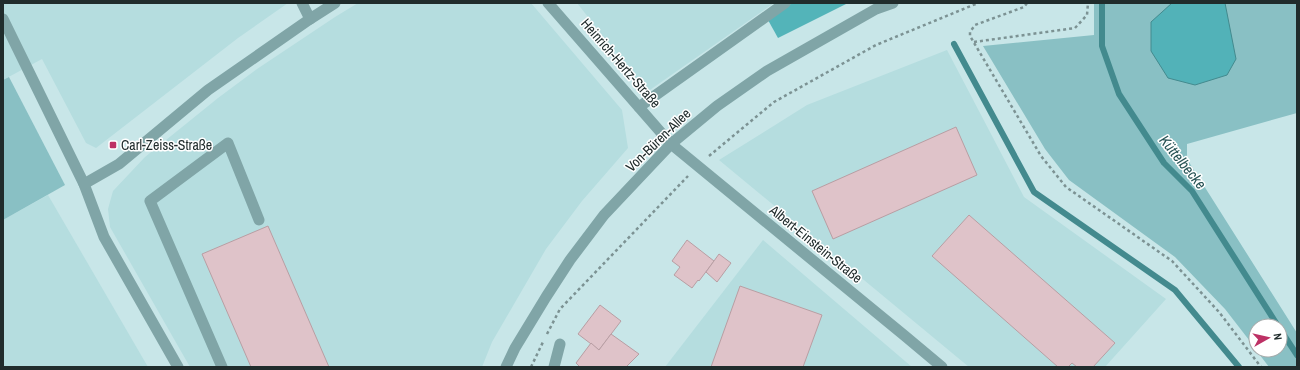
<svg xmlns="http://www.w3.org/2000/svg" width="1300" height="370" font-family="'Archivo Narrow',sans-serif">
<rect width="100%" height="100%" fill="#c8e6e8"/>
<g fill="#b5dddf">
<path d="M3 3H288L238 38 96 148 86 143 42 59 3 80Z"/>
<path d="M358 3H531L622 110 628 148 582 201 546 249 492 342 482 367H190L110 227 108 209 113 191 145 157 218 98 257 69 335 17Z"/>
<path d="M577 3H774L647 92Z"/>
<path d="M947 50 1024 197 1166 299 1105 367H969L719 160 807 105Z"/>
<path d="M48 195 148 367H3V220Z"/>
<path d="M763 240 912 367H665Z"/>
</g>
<g fill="#89c0c4">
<path d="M1094 3H1297V113L1187 144V159L1297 333V367H1269L1256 350H1280V326H1256V349L1225 309 1175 257 1069 180 1045 149 983 46 1094 35Z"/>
<path d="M9 77 65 185 3 220V80Z"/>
</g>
<path fill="#53b4b9" d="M792 3H848L778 38 768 20Z"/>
<path fill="#52b2b8" stroke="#438a8e" d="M1172 3H1225L1236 59 1227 75 1195 85 1168 78 1151 51V22Z"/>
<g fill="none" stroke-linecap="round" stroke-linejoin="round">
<g stroke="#438a8e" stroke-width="6">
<path d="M1102 3V46L1119 94 1164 163 1192 191 1278 326"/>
<path d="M954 44 1034 192 1175 290 1239 367"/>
<path d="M1280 329 1297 355"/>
</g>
</g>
<g fill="#dfc3c9" stroke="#b89ea3">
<path d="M956 127 977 175 833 239 812 191Z"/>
<path d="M969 215 1115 343 1093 367H1077L1072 363 1068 367H1058L932 256Z"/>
<path d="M268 226 329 367H251L202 254Z"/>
<path d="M687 240 714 261 699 281 698 280 692 288 674 275 680 267 672 261Z"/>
<path d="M719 254 731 263 717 282 706 272Z"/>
<path d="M740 286 822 315 803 367H711Z"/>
<path d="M600 305 621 321 599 350 578 334Z"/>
<path d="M611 334 639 354 626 367H580L576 363 591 343 599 350Z"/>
</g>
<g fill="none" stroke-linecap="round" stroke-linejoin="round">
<g stroke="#7c9293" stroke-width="2.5" stroke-dasharray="3 3" stroke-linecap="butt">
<path d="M1027 3 1024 7 975 25 970 32V36L1041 156 1066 187 1172 261 1219 312 1261 367"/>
<path d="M974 42 1075 28 1087 15 1088 3"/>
<path d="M709 156 774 102 876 45 978 3"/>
<path d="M547 334 560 309 688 176"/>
<path d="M531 367 543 342"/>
</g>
<g stroke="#80a5a7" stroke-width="11">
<path d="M302 3 310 19"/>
<path d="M639 107 785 3"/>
<path d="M222 367 150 201 228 143 259 220"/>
<path d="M554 367 560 344"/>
</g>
<g stroke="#80a5a7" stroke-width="11">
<path d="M548 3 671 144 682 153 905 336 942 367"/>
<path d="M3 19 84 184 104 237 178 367"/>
<path d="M84 184 119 164 208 90 310 19 335 3"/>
</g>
<path stroke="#80a5a7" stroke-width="11" d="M506 367 515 348 546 297 570 260 604 215 671 144 717 106 767 71 876 9 893 3"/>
</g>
<rect fill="#bd3165" stroke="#fff" stroke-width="1.5" x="109" y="141" width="8" height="8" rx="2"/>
<g text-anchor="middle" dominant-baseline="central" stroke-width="3" stroke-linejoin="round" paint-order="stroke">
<g font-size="14" fill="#202c2c" stroke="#fff">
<text transform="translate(621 63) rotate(49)">Heinrich-Hertz-Straße</text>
<text transform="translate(658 140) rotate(-44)">Von-Büren-Allee</text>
<text transform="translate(816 244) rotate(39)">Albert-Einstein-Straße</text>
</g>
<g font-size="14" fill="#202c2c" stroke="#fff" text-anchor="start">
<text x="121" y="145">Carl-Zeiss-Straße</text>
</g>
<g font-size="15" font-style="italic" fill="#295456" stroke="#fff">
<text transform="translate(1183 162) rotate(51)">Küttelbecke</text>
</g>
</g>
<rect width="1300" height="370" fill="none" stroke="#202c2c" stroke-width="8"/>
<g transform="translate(1268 338) rotate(82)"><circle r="19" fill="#ffffff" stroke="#a6abab"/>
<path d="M0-3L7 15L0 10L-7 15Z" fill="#bd3165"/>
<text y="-6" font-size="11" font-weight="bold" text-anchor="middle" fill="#202c2c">N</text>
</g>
</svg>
